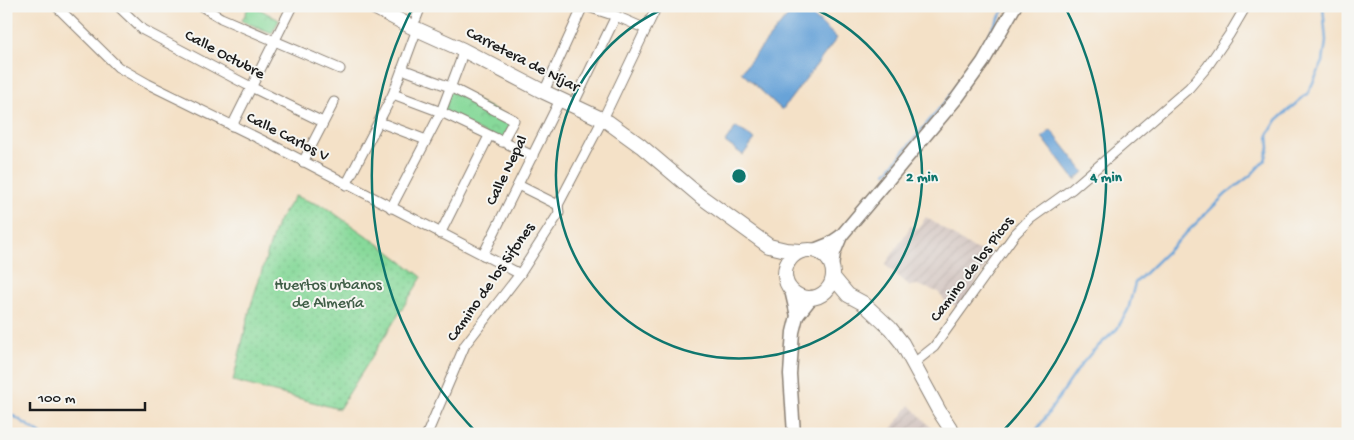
<svg xmlns="http://www.w3.org/2000/svg" width="1354" height="440" font-family="'Gochi Hand',sans-serif">
<defs>
<pattern id="industrial-furrows" width="10" height="10" patternUnits="userSpaceOnUse" patternTransform="scale(1.25)"><rect width="10" height="10" fill="#cfc0bb"/><path d="M-1 1l2-2M0 10L10 0M9 11l2-2" fill="none" stroke="#b1a4a0"/></pattern>
<pattern id="park-crowns" width="20" height="18" patternUnits="userSpaceOnUse" patternTransform="scale(1.25)"><rect width="20" height="18" fill="#87d99a"/><path d="M2 6a3 3 0 1 1 6 0M12 15a3 3 0 1 1 6 0" fill="none" stroke="#74ba84"/></pattern>
<pattern id="garden-dots" width="8" height="8" patternUnits="userSpaceOnUse" patternTransform="scale(1.25)"><rect width="8" height="8" fill="#87d99a"/><path d="M2 2h.1M6 6h.1" fill="none" stroke="#74ba84" stroke-width="1.8" stroke-linecap="round"/></pattern>
</defs>
<rect width="100%" height="100%" fill="#f6f6f2"/>
<filter id="ink" filterUnits="userSpaceOnUse"><feTurbulence type="fractalNoise" baseFrequency=".02" numOctaves="2"/><feDisplacementMap in="SourceGraphic" scale="10" xChannelSelector="R" yChannelSelector="G"/><feConvolveMatrix kernelMatrix="1 2 1 2 8 2 1 2 1" color-interpolation-filters="sRGB"/></filter>
<filter id="wash" filterUnits="userSpaceOnUse"><feTurbulence type="fractalNoise" baseFrequency=".0096" numOctaves="4" result="noise"/><feDisplacementMap in="SourceGraphic" scale="20" xChannelSelector="R" yChannelSelector="G"/><feGaussianBlur stdDeviation="1.12" result="paint"/><feColorMatrix in="noise" values="0 0 0 0 0 0 0 0 0 0 0 0 0 0 0 0 0 1.4 0 .05"/><feComposite in="paint" operator="in"/></filter>
<g filter="url(#wash)">
<rect width="100%" height="100%" fill="#f4e1c7"/>
<g fill="url(#industrial-furrows)">
<path d="M926 217 974 249 995 253 959 309 949 301 947 303 938 292 917 285 910 286 885 265 911 226 918 229Z"/>
<path d="M910 405 937 434H888Z"/>
</g>
<g fill="url(#park-crowns)" stroke="#527a5b">
<path d="M249 6H254L279 20 272 33 242 21Z"/>
<path d="M450 87 514 120 502 142 441 112Z"/>
</g>
<path fill="url(#garden-dots)" stroke="#527a5b" d="M295 196 325 207 387 250 422 277 339 409 233 381 251 305 277 223Z"/>
<g fill="#68a3d8" stroke="#42607a">
<path d="M796 6H802L837 38 782 110 741 72Z"/>
<path d="M736 127 755 139 743 155 725 142Z"/>
<path d="M1051 130 1084 172 1075 180 1042 137Z"/>
</g>
<g fill="none" stroke-linecap="round" stroke-linejoin="round">
<g stroke="#68a3d8" stroke-width="2.5">
<path d="M886 173 948 98 972 63 1006 6"/>
<path d="M6 411 41 434"/>
<path d="M1034 434 1081 365 1092 352 1117 329 1128 310 1135 283 1226 194 1251 175 1265 160 1269 148 1268 135 1277 120 1308 93 1323 62 1326 41 1323 6"/>
</g>
</g>
</g>
<g filter="url(#ink)">
<g fill="none" stroke-linecap="round" stroke-linejoin="round">
<defs>
<g id="street">
<path d="M56 6 118 67 148 84 276 147 520 274"/>
<path d="M118 6 143 30 251 87 323 122"/>
<path d="M201 6 221 18 340 69"/>
<path d="M585 6 616 16 646 29"/>
<path d="M416 19 421 6"/>
<path d="M402 69 450 87 514 120 502 142"/>
<path d="M547 85 583 6"/>
<path d="M393 94 441 112 533 156"/>
<path d="M575 101 616 16"/>
<path d="M379 122 426 140"/>
<path d="M232 126 292 6"/>
<path d="M303 162 334 102"/>
<path d="M346 185 393 94 417 29"/>
<path d="M518 185 558 205"/>
<path d="M558 205 603 119 657 6"/>
<path d="M391 208 441 112 460 62 463 50"/>
<path d="M440 234 489 136"/>
<path d="M483 255 560 100"/>
<path d="M914 363 934 347 1015 234 1030 219 1072 189 1189 88 1207 67 1229 35 1246 6"/>
<path d="M427 434 465 345 520 274 559 213 558 205"/>
</g>
<g id="secondary">
<path d="M814 250 829 244 841 236"/>
<path d="M832 267 834 253 841 236 957 98 983 62 1015 6"/>
<path d="M791 290 797 316 793 332 790 374 794 434"/>
<path d="M797 316 812 297"/>
</g>
<g id="primary">
<path d="M372 6 410 26 463 50 544 92 608 122 641 146 700 196 769 246 786 250 800 251"/>
<circle cx="809" cy="274" r="24"/>
<path d="M833 277 848 295 863 303 890 328 902 343 939 411 954 434"/>
</g>
</defs>
<use href="#street" stroke="#887e72" stroke-width="11"/>
<use href="#secondary" stroke="#887e72" stroke-width="15"/>
<use href="#primary" stroke="#887e72" stroke-width="16"/>
<use href="#street" stroke="#fff" stroke-width="9"/>
<use href="#secondary" stroke="#fff" stroke-width="12"/>
<use href="#primary" stroke="#fff" stroke-width="14"/>
</g>
</g>
<g fill="none" stroke="#0f766e" stroke-width="2.5">
<path d="M808 6A183 183 0 1 1 670 6"/>
<path d="M477 433A367 367 0 0 1 413 7M1065 7A367 367 0 0 1 1001 433"/>
</g>
<g text-anchor="middle" dominant-baseline="central" stroke-width="4" stroke-linejoin="round" paint-order="stroke">
<g font-size="16" fill="#1c1c1c" stroke="#f6f6f2">
<text transform="translate(224 56) rotate(28)">Calle Octubre</text>
<text transform="translate(522 61) rotate(27)">Carretera de Níjar</text>
<text transform="translate(287 138) rotate(27)">Calle Carlos V</text>
<text transform="translate(508 171) rotate(-64)">Calle Nepal</text>
<text transform="translate(973 270) rotate(-53)">Camino de los Picos</text>
<text transform="translate(492 283) rotate(-55)">Camino de los Sifones</text>
</g>
<g font-size="16" fill="#415e48" stroke="#f6f6f2">
<text x="328" y="286">Huertos urbanos<tspan x="328" dy="18">de Almería</tspan></text>
</g>
</g>
<circle cx="739" cy="176" r="8" fill="#0f766e" stroke="#f6f6f2" stroke-width="2.5"/>
<g font-size="15" text-anchor="middle" font-weight="bold" fill="#0f766e" stroke="#f6f6f2" stroke-width="4" stroke-linejoin="round" paint-order="stroke">
<text x="922" y="181">2 min</text>
<text x="1106" y="181">4 min</text>
</g>
<rect width="1354" height="440" fill="none" stroke="#f6f6f2" stroke-width="25"/>
<path d="M30 402v8h115v-8" fill="none" stroke="#1c1c1c" stroke-width="2.5"/>
<text x="38" y="402" font-size="15" fill="#1c1c1c" stroke="#f6f6f2" stroke-width="4" paint-order="stroke">100 m</text>
</svg>
